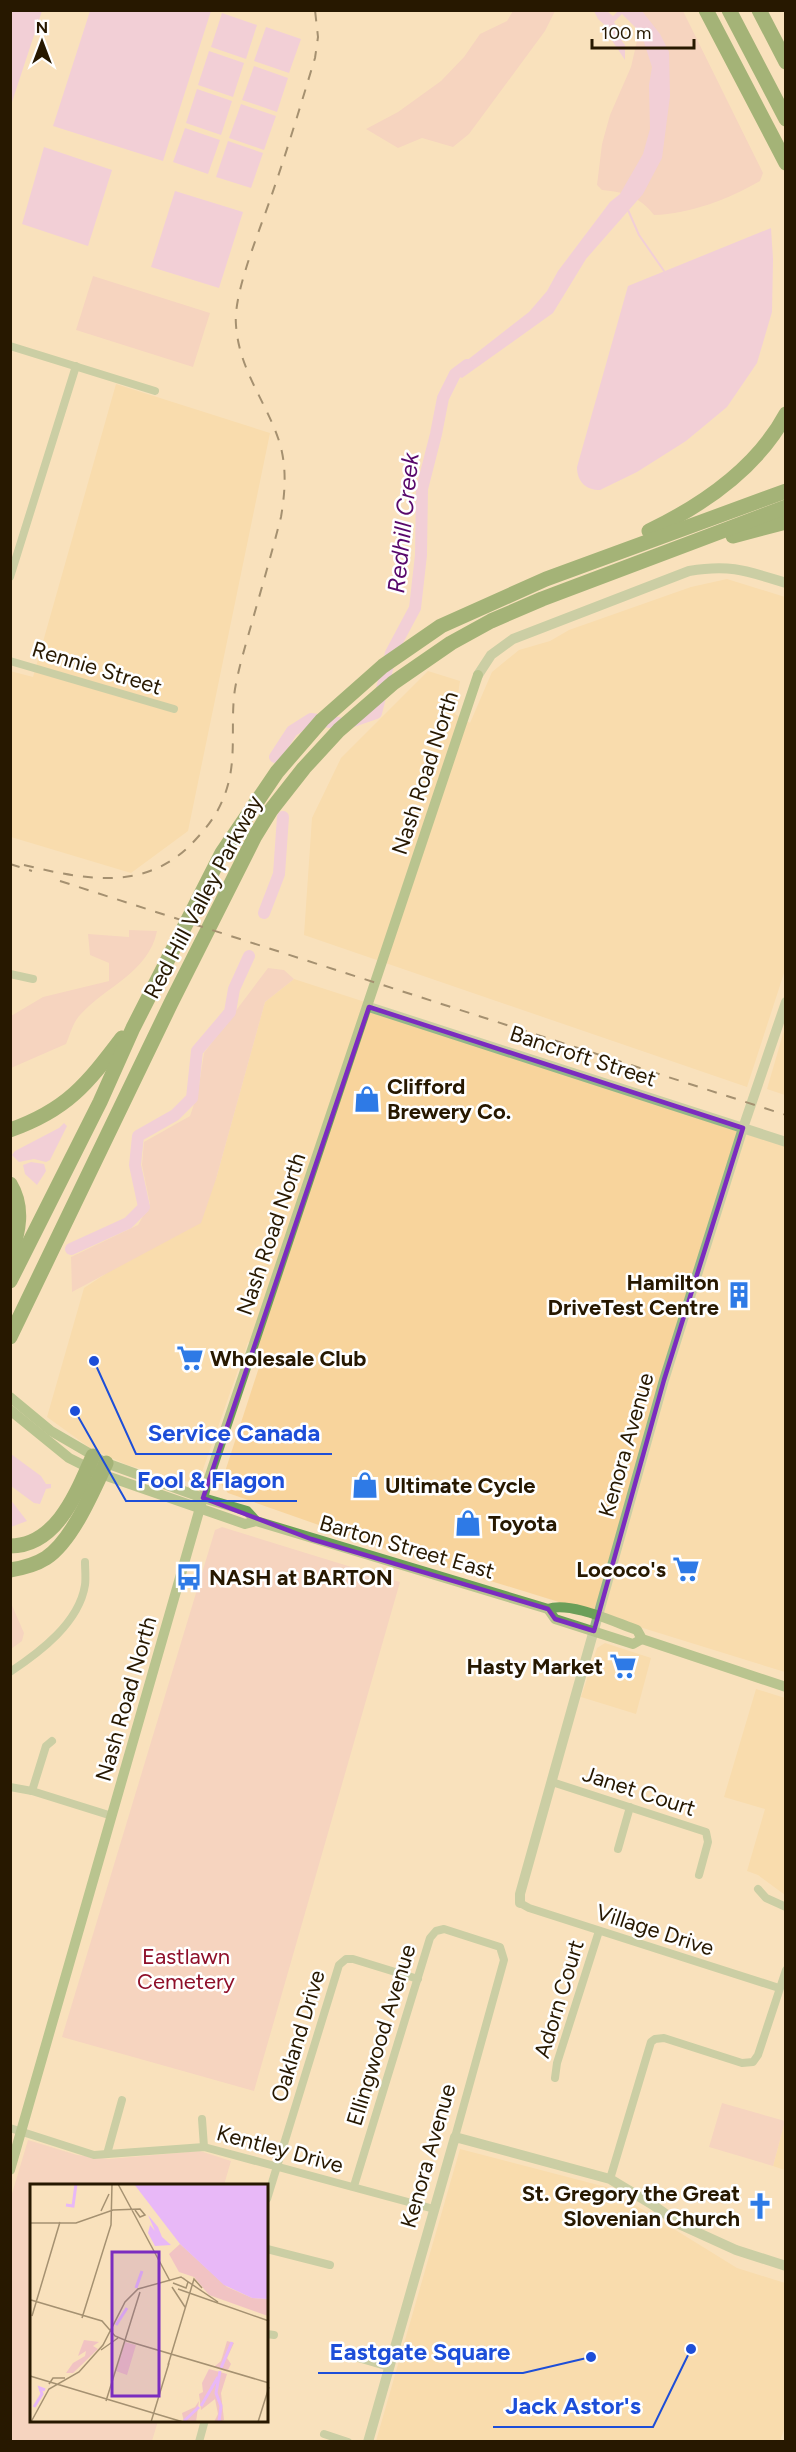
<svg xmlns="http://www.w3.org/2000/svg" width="796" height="2452" font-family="Figtree,sans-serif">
<rect width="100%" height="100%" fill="#f9e1bc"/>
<g fill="#f8d49c">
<path d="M116 384 270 433 188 831 131 873 11 837 10 671 33 677Z"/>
<path d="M727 579 785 597V970L747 1087 304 935 312 818 341 758 428 671 460 681 455 714 470 723 492 672 519 650 550 641 569 630 691 587Z"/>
<path d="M294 979 785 1138V1672L384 1548 228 1493 221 1484 263 1355 248 1342 201 1475 189 1482 127 1465 90 1448 47 1417 84 1288 116 1267 216 1179 265 1002Z"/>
<path d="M785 1027V1095L767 1089Z"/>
<path d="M605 1643 651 1658 636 1714 581 1697 597 1648Z"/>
<path d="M756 1689 785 1698V1895L758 1875 747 1871 765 1809 724 1797Z"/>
<path d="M785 2121V2170L773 2166Z"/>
<path d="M460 2149 606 2187 737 2268 785 2283 786 2424 780 2441H376Z"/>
</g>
<g fill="#f1c3c3">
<path d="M513 11H555L545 31 469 134 453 147 422 138 398 148 366 129 398 112 441 81 464 57 480 34 507 21Z"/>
<path d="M631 11H683L763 173 760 181C729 199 690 214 654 215 640 197 625 192 602 190L597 185 602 144 610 115 631 67 639 32Z"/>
<path d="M93 276 210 313 193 367 76 330Z"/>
<path d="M129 930 157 931C149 972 105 987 80 1015 73 1022 70 1035 66 1044L11 1068V1016L43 997 109 981V963L90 955 88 934 129 937Z"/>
<path d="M268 968 284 970 294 979 265 1002 216 1179 201 1223 72 1292 71 1257 138 1225 150 1204 142 1165 144 1142 190 1116 198 1092 204 1053Z"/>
<path d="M222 1527 400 1582 254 2091 62 2037 215 1530Z"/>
<path d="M11 1603 24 1633 22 1641 11 1649Z"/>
<path d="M722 2103 785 2121 773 2166 709 2147Z"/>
<path d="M28 2140 77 2155 109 2159 200 2151 231 2161 224 2185H32V2420L158 2421 152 2441 11 2442V2197Z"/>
</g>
<g fill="#e8b8f7">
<path d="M11 10 42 11 11 105 10 11Z"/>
<path d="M90 11H211L163 161 53 126Z"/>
<path d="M594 11H607L613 16 618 11H642L660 34 669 52 670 96 662 158 643 194 586 259 553 313 462 378 452 372 529 312 547 291 558 271 610 202 620 194 643 154 650 129 649 85 652 67 641 33 622 14 614 22C619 30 619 39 625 45V60L613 42 608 28 598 19Z"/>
<path d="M222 13 257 25 246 59 211 47Z"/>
<path d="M266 27 301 39 289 73 254 61Z"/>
<path d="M209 51 244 63 233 97 198 85Z"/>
<path d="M254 66 288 78 277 112 242 100Z"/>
<path d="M197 89 232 101 221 135 186 123Z"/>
<path d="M241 104 276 116 264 150 229 138Z"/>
<path d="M185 128 220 140 208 174 173 162Z"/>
<path d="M228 141 263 153 251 188 216 177Z"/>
<path d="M44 147 112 170 88 246 22 224Z"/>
<path d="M175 191 243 212 219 288 151 267Z"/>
<path d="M771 228 773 259 772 312 757 363 727 407 686 441 637 472 600 490C586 490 577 482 577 467L628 286Z"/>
<path d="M64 1123 67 1126 50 1160 46 1162 34 1159 19 1162 12 1155 15 1151 59 1128Z"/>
<path d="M31 1162 44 1164 46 1171 37 1185 25 1174 23 1165Z"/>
<path d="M11 1454 41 1476 46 1484H51V1488L46 1489 40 1504 34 1503 11 1486Z"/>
<path d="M10 1499 27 1521 11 1527H10Z"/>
</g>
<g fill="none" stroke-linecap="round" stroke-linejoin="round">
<path stroke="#e8b8f7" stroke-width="2" d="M628 210 639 235 664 271"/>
<g stroke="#e8b8f7" stroke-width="12">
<path d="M275 757 292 731 311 719 344 724 376 713 391 653 415 608 421 555 422 489 436 434 443 398 455 374 467 365"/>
<path d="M264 913 279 874 283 817"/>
<path d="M71 1249 128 1223 144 1207 135 1165 138 1136 175 1115 192 1098 197 1051 230 1012 234 989 249 956"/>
</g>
<g stroke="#93b688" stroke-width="8">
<path d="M10 346 155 391"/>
<path d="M10 577 76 366"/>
<path d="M10 661 174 709"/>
<path d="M10 974 33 979"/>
<path d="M10 1672C40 1652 79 1623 85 1585 86 1578 85 1569 85 1562"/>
<path d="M552 1782 706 1832 708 1842 699 1875"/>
<path d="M10 1787 32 1791 112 1816"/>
<path d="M32 1791 46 1746 52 1741"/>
<path d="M618 1849 630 1807"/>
<path d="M758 1889 766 1898 786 1907"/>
<path d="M520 1903 529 1908 779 1988"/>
<path d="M555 2078 557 2063 599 1931"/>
<path d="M202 2119 204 2147"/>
<path d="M10 2128 94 2155 204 2147 434 2209"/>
<path d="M107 2154 122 2100"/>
<path d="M610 2179 651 2042 655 2039 664 2038 742 2063 753 2062 758 2055 786 1970"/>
<path d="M354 2186 430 1938 436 1931 444 1929 500 1947 504 1960 455 2137"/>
<path d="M267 2199 339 1965 346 1959H353L418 1979"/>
<path d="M267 2249 330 2265"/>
<path d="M267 2334 274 2335"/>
<path d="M358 2358 389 2367"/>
<path d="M324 2434 348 2442"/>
<path d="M199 2442 205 2420"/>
</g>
<g stroke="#93b688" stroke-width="10">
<path d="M478 675 491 655 513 639 689 571C731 564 747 571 786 583"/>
<path d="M369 1007 786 1142"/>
<path d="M520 1903V1894L664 1380 743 1128 786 1002"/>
<path d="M368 2442 455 2137 610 2179 653 2205 681 2225 736 2250 786 2266"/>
</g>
<g stroke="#6b9f59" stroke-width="10">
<path d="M10 1397 51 1431 106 1463 203 1498 247 1511 256 1521"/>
<path d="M10 1410 69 1458 101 1474 245 1524 256 1521 548 1609C570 1601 614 1622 637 1630L642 1639 786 1687"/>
<path d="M548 1609 555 1619 633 1644 642 1639"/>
<path d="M10 2170 206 1487 478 675"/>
</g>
<g stroke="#3d7a25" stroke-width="15">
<path d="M706 10 786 163"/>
<path d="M729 10 786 119"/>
<path d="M759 10 786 62"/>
<path d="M649 531C703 505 757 468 786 414"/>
<path d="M733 536 786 522"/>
<path d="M10 1130C67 1110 87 1084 122 1038"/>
<path d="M10 1184C24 1207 19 1232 10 1256"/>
<path d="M10 1281 100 1102 133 1028 222 853 277 772 322 720 383 666 441 626 546 579 786 491"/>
<path d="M10 1337 171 1003 255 836 271 810 304 768 339 730 393 683 451 643 491 621 542 599 786 507"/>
<path d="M10 1546C57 1546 77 1492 93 1456"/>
<path d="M10 1570C23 1568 35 1565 46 1558 72 1541 93 1491 106 1463"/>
</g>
<g stroke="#3e2e15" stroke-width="2" stroke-dasharray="10 10" stroke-linecap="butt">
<path d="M10 864 32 871"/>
<path d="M24 865C86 880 149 893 197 838 211 823 221 808 227 788 237 756 230 722 235 689 239 666 246 644 252 622 262 587 272 552 281 517 285 493 287 469 280 444 267 402 239 371 236 325 233 293 260 230 271 197 287 151 301 104 315 58L318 37 315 10"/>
<path d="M60 881 786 1115"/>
</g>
</g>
<path d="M0 0H796V2452H0ZM369 1007 743 1128 664 1380 594 1631 555 1619 548 1609 311 1539 203 1498Z" fill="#f9e1bc" fill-opacity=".55" fill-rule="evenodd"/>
<path fill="none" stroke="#7b2cbf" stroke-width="4.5" stroke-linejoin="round" d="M369 1007 743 1128 664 1380 594 1631 555 1619 548 1609 311 1539 203 1498Z"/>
<defs>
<symbol id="shop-bare" viewBox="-9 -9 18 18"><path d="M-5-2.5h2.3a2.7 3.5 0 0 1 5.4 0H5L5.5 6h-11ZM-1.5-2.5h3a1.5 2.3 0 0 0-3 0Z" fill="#2e7ae6" stroke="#fff" stroke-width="2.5" paint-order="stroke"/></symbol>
<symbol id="building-bare" viewBox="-9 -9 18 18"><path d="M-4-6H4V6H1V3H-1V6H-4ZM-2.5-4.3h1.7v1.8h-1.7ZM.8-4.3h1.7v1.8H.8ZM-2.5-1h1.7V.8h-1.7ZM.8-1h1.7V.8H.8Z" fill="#2e7ae6" stroke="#fff" stroke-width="2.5" paint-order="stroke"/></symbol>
<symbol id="supermarket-bare" viewBox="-9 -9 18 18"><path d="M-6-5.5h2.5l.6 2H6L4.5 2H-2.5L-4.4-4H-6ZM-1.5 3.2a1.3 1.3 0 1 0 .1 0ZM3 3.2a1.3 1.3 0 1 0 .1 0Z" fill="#2e7ae6" stroke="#fff" stroke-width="2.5" paint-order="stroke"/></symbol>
<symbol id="bus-bare" viewBox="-9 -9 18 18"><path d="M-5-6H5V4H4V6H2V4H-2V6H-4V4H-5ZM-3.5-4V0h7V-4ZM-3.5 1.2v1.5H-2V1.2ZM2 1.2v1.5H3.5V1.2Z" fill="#2e7ae6" stroke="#fff" stroke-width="2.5" paint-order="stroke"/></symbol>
<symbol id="church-bare" viewBox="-9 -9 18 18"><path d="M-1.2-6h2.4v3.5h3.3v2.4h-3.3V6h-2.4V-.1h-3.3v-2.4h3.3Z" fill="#2e7ae6" stroke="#fff" stroke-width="2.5" paint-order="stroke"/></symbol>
</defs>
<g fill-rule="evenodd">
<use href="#shop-bare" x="348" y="1080" width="38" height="38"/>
<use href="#building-bare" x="720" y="1276" width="38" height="38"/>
<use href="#supermarket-bare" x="171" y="1339" width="38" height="38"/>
<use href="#shop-bare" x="346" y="1466" width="38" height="38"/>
<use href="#shop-bare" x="449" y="1504" width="38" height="38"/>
<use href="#supermarket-bare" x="667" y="1550" width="38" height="38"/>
<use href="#bus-bare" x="170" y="1558" width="38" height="38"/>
<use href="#supermarket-bare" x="604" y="1647" width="38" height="38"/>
<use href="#church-bare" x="741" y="2187" width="38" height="38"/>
</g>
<g text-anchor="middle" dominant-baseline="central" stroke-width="5" stroke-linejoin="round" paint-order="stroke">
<g font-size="22" fill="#271800" stroke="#fff">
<text transform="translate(97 668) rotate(17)">Rennie Street</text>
<text transform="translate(425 773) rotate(-72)">Nash Road North</text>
<text transform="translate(203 897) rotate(-62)">Red Hill Valley Parkway</text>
<text transform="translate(583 1056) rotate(18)">Bancroft Street</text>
<text transform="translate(271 1234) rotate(-71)">Nash Road North</text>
<text transform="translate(626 1445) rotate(-74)">Kenora Avenue</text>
<text transform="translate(407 1547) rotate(16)">Barton Street East</text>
<text transform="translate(126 1699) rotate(-74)">Nash Road North</text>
<text transform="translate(639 1791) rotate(18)">Janet Court</text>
<text transform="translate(655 1930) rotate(18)">Village Drive</text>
<text transform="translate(559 1999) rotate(-73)">Adorn Court</text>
<text transform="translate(381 2035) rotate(-73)">Ellingwood Avenue</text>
<text transform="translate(298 2036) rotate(-73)">Oakland Drive</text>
<text transform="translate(280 2149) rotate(15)">Kentley Drive</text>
<text transform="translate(428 2156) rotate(-74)">Kenora Avenue</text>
</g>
<g font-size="22" font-weight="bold" fill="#271800" stroke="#fff" text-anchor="start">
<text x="387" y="1086">Clifford<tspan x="387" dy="25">Brewery Co.</tspan></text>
<text x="719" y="1282" text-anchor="end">Hamilton<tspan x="719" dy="25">DriveTest Centre</tspan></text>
<text x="210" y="1358">Wholesale Club</text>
<text x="385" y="1485">Ultimate Cycle</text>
<text x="488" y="1523">Toyota</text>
<text x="666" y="1569" text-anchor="end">Lococo's</text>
<text x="209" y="1577">NASH at BARTON</text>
<text x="603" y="1666" text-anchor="end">Hasty Market</text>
<text x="740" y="2193" text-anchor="end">St. Gregory the Great<tspan x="740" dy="25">Slovenian Church</tspan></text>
</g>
<g font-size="22" fill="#8e0f29" stroke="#fff">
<text x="186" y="1956">Eastlawn<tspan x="186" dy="25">Cemetery</tspan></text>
</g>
<g font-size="24" font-style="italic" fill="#58086b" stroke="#fff">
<text transform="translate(403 523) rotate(-84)">Redhill Creek</text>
</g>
</g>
<g transform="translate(30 2184)">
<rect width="238" height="238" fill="#f9e1bc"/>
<path d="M150 60 197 103 222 114 238 115V132L179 111 164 93 149 88 139 70ZM54 156 69 158 63 162 68 165 43 189H36L43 179 55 172 56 167 48 172ZM197 157 204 159 197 174 201 180 198 186 184 183 191 177ZM95 158 106 161 97 191 86 187ZM179 185 197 190 191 209 194 236 190 238H184L188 230 185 215 171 226 169 210 173 208 172 199ZM169 217 166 238H154L152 229 165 223Z" fill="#f1c3c3"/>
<path d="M104 0H238V115L222 114 194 101 150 60ZM118 31 128 43 132 53 141 61 125 62 118 49 120 41 125 47Z" fill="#e8b8f7"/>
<path fill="none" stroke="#e8b8f7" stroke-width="3" d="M36 21 43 22 46 0M106 104 112 87M86 141 97 124M191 184 202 158M171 222 188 193M4 223 12 210 10 204 15 206M154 237 169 223M189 238 191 222 186 209 190 187"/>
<path fill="none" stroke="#a59171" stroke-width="1.5" d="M88 0 140 97M71 27 79 10M0 39H46L83 26 110 25 115 31 110 33 105 26M143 99 156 104 158 98 153 94M142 103 155 123M148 105 239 137M1 116 72 137 85 152 97 157 239 199M2 132 30 38M52 134 81 41 82 0M71 166 88 154M138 181 164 95 172 104M0 192 153 238M19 200 23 194H35M76 217 110 108M1 238 19 205 49 188 73 161 95 118 108 105 151 93 188 118M121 238 139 179M228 238 239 203"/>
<path fill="#7b2cbf" fill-opacity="0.15" stroke="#7b2cbf" stroke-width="3" d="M82 68H129V212H82Z"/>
<rect width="238" height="238" fill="none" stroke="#271800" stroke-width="3"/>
</g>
<path fill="none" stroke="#1d4ed8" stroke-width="2" d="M94 1361L136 1454H332M75 1411L126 1501H297M591 2357L523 2373H318M691 2349L653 2427H493"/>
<g fill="#1d4ed8" stroke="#fff" stroke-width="2">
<circle cx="94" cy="1361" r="6"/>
<circle cx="75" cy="1411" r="6"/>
<circle cx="591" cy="2357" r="6"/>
<circle cx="691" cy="2349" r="6"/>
</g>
<g font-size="24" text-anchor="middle" font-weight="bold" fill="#1d4ed8" stroke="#fff" stroke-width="5" stroke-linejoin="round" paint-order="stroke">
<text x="234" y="1441">Service Canada</text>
<text x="211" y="1488">Fool &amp; Flagon</text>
<text x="420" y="2360">Eastgate Square</text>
<text x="573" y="2414">Jack Astor's</text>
</g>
<rect width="796" height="2452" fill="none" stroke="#271800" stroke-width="24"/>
<g transform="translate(42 42)" stroke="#ffffff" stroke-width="4.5" paint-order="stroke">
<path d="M0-4.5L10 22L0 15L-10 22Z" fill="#271800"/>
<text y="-9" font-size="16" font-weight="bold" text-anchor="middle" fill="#271800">N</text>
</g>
<path d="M592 39v9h102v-9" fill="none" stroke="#271800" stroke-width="3"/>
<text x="601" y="39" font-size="18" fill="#271800" stroke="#ffffff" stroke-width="4.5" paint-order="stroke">100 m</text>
</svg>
